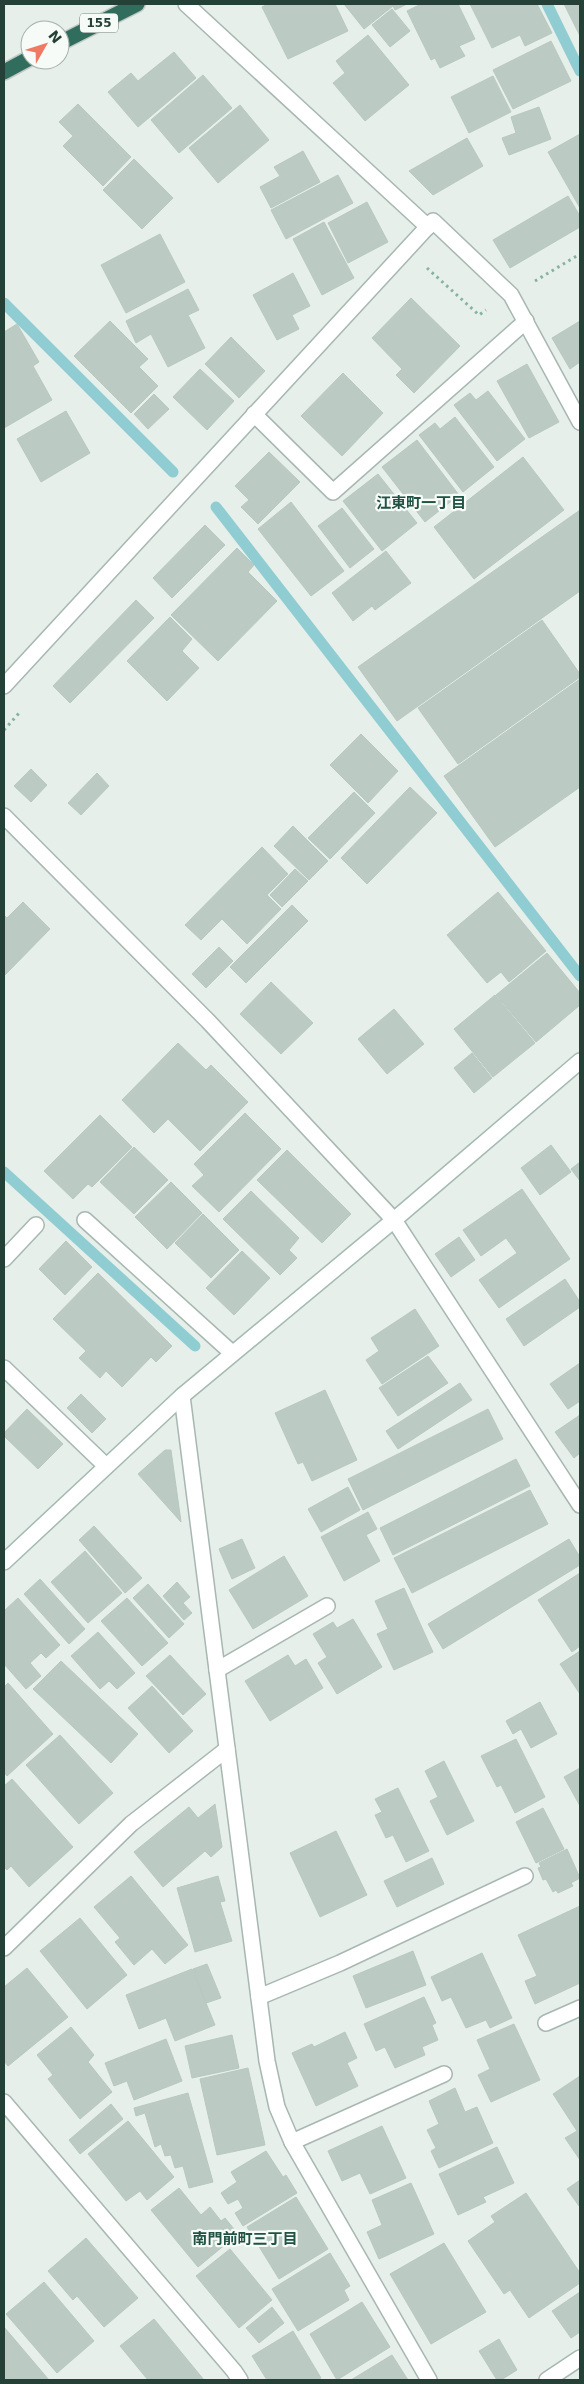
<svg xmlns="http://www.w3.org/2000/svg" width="584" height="2384" font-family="'DejaVu Sans','Noto Sans JP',sans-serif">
<rect width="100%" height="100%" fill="#e6efea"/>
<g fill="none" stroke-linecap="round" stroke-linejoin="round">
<g stroke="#90cdd2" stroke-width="11">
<path d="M547 4 580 71"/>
<path d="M4 303 173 472"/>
<path d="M216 507 580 976"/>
<path d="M4 1172 195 1346"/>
</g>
</g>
<g fill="#bbcac3" stroke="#b8c8c0">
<path d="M268 4H335L348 31 288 59 262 7Z"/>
<path d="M344 4H391L393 6 364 29Z"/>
<path d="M392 4H407L395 10Z"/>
<path d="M421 4H458L475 39 459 46 465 56 440 68 435 58 431 60 407 11Z"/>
<path d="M470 4H537L552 33 525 46 520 35 492 48Z"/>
<path d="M564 4H580V36Z"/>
<path d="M392 9 410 31 390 47 372 25Z"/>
<path d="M368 35 409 85 365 121 333 83 345 73 336 61Z"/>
<path d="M551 41 571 81 513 109 493 70Z"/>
<path d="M174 52 196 78 138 127 108 92 131 73 138 81Z"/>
<path d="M203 75 232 108 179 153 151 120Z"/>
<path d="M493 76 511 112 469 133 451 97Z"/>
<path d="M78 104 131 157 103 186 63 146 73 136 59 122Z"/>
<path d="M240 105 269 140 218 183 189 148Z"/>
<path d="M539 107 551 139 509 155 502 138 516 133 511 117Z"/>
<path d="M580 134V208L548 152Z"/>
<path d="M467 138 483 166 433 195 409 171Z"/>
<path d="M303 151 320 182 271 208 260 187 280 176 274 167Z"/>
<path d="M134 159 173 198 142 229 103 190Z"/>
<path d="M338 175 353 203 286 239 271 210Z"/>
<path d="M568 196 580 216V227L510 268 493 240Z"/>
<path d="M367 202 388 242 348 263 328 223Z"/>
<path d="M324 222 354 278 322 295 293 239Z"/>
<path d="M160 234 185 282 126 313 101 265Z"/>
<path d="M293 273 310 306 292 315 299 329 277 340 253 295Z"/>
<path d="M188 289 199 310 188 315 205 348 168 367 151 334 136 343 126 321Z"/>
<path d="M411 298 460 346 414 393 396 375 402 369 372 338Z"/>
<path d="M110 321 148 359 139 367 158 386 131 413 74 356Z"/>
<path d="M580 321V362L570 369 552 338Z"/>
<path d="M17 324 39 362 33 366 52 400 4 428V332Z"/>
<path d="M231 337 265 371 239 398 205 364Z"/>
<path d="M527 364 559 422 529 438 497 381Z"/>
<path d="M200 369 234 401 207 430 173 397Z"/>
<path d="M343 373 383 413 342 456 301 416Z"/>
<path d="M488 391 525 439 497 461 454 405 470 393 476 400Z"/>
<path d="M154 394 169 409 148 429 134 414Z"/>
<path d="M66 411 90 453 41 482 17 439Z"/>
<path d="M455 417 494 467 463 492 419 435 435 423 440 429Z"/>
<path d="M417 440 459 495 425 522 382 467Z"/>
<path d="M269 452 300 482 258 524 241 507 249 500 235 486Z"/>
<path d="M523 457 564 510 474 579 434 527Z"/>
<path d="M378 474 417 523 382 551 343 501Z"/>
<path d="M291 502 344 571 311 596 258 529Z"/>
<path d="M342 508 374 549 350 568 318 526Z"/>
<path d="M580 510V591L397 721 358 667Z"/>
<path d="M205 525 225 545 172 598 153 578Z"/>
<path d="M237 548 254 565 248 572 277 601 218 661 171 615Z"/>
<path d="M386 551 411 583 375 610 372 606 353 621 332 593Z"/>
<path d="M136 600 154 618 70 703 53 686Z"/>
<path d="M170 617 192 639 182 651 199 668 167 701 127 661Z"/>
<path d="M542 620 580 674V677L458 764 418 708Z"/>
<path d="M580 679V787L495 847 444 776Z"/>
<path d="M361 734 398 771 368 803 330 765Z"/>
<path d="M31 769 47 785 31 802 14 786Z"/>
<path d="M97 773 109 786 81 815 68 803Z"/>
<path d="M410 787 437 813 367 884 341 858Z"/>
<path d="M354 792 375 813 330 859 308 838Z"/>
<path d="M293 826 328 861 309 880 274 846Z"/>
<path d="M262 847 288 874 267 895 281 909 247 944 222 919 201 940 185 925Z"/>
<path d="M295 869 308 881 282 907 270 895Z"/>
<path d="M498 892 546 951 509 982 501 972 487 983 447 935Z"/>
<path d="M23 902 50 929 4 976V915L7 918Z"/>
<path d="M292 905 308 921 246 983 230 967Z"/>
<path d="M219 947 233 961 206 988 192 974Z"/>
<path d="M547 953 580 993V1005L536 1042 496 995Z"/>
<path d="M271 982 313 1023 281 1054 240 1014Z"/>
<path d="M495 995 535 1043 493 1077 454 1029Z"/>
<path d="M394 1009 424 1044 387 1074 358 1039Z"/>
<path d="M178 1043 206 1070 211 1065 248 1102 200 1151 168 1119 154 1133 122 1100Z"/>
<path d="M472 1053 492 1078 474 1093 454 1068Z"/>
<path d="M245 1113 281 1149 219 1212 192 1186 204 1175 194 1164Z"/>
<path d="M100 1115 132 1147 92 1187 88 1184 73 1199 44 1171Z"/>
<path d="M551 1145 571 1172 540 1195 521 1168Z"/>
<path d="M134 1147 168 1180 134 1214 100 1182Z"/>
<path d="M287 1150 351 1214 322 1243 257 1180Z"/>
<path d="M580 1162V1181L571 1169Z"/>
<path d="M171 1182 202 1213 167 1249 135 1217Z"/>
<path d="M522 1189 570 1259 499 1308 479 1280 517 1253 506 1238 481 1256 463 1230Z"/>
<path d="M251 1191 299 1238 289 1250 297 1258 280 1275 223 1219Z"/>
<path d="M203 1214 239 1250 211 1278 175 1243Z"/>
<path d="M459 1237 475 1260 451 1277 435 1254Z"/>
<path d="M66 1241 92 1267 65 1295 39 1269Z"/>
<path d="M242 1251 270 1278 234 1315 206 1288Z"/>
<path d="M98 1273 172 1346 156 1362 151 1357 122 1387 106 1371 100 1378 79 1358 86 1351 53 1319Z"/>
<path d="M565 1279 580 1302V1307L524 1346 506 1319Z"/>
<path d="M415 1309 439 1346 382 1384 366 1360 379 1351 371 1338Z"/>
<path d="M428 1356 448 1383 398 1416 379 1388Z"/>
<path d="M580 1363V1401L568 1409 550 1384Z"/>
<path d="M460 1383 472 1400 398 1449 386 1431Z"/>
<path d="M325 1390 357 1460 312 1481 303 1462 298 1464 275 1413Z"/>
<path d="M81 1394 106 1419 92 1433 67 1408Z"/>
<path d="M27 1409 63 1444 38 1469 4 1436V1433Z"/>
<path d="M488 1409 503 1439 363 1510 348 1479Z"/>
<path d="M580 1415V1453L574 1458 555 1432Z"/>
<path d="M165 1450H171L181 1522 138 1474Z"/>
<path d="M516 1459 530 1486 393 1555 380 1528Z"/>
<path d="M348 1487 360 1510 321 1532 308 1509Z"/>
<path d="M530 1490 548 1524 412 1593 394 1558Z"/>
<path d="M368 1512 377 1529 366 1535 380 1561 344 1581 321 1537Z"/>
<path d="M94 1526 142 1578 125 1593 79 1540Z"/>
<path d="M242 1539 255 1568 232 1579 219 1549Z"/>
<path d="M569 1539 580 1557V1565L443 1649 428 1624Z"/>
<path d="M85 1551 122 1593 88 1623 51 1582Z"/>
<path d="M284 1556 308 1596 253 1629 229 1590Z"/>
<path d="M580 1573V1646L572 1652 538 1600Z"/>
<path d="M40 1579 85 1629 69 1644 24 1594Z"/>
<path d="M177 1582 190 1597 183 1603 192 1613 184 1620 163 1596Z"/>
<path d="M148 1584 184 1624 169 1638 133 1598Z"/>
<path d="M404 1588 433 1652 394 1670 377 1634 388 1629 375 1601Z"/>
<path d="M18 1598 60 1645 46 1658 41 1653 30 1663 41 1676 26 1689 4 1664V1611Z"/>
<path d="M127 1598 168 1643 142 1666 101 1621Z"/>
<path d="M353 1619 382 1667 337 1694 318 1663 327 1657 313 1634 333 1622 337 1628Z"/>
<path d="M98 1632 135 1673 117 1689 109 1681 100 1689 71 1656Z"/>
<path d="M580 1651V1694L560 1664Z"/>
<path d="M170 1655 206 1694 183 1715 146 1676Z"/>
<path d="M288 1655 295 1666 306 1659 323 1688 270 1721 245 1681Z"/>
<path d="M61 1661 138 1734 111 1763 33 1689Z"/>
<path d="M8 1683 53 1734 7 1776 4 1772V1687Z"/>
<path d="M152 1686 193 1731 169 1753 128 1708Z"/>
<path d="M540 1702 557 1734 531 1748 521 1729 513 1734 506 1721Z"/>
<path d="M60 1735 113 1793 79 1824 26 1765Z"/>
<path d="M516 1739 545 1797 515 1813 501 1785 497 1787 481 1756Z"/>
<path d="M444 1761 474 1821 447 1835 430 1801 438 1797 425 1771Z"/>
<path d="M580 1768V1806L564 1777Z"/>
<path d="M12 1779 73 1847 29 1887 11 1866 7 1870 4 1867V1786Z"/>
<path d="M398 1788 429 1851 406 1862 393 1835 386 1838 375 1815 382 1812 375 1799Z"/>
<path d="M215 1804 222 1847 211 1857 205 1851 163 1887 134 1852 189 1807 198 1818Z"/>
<path d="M543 1808 564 1849 536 1863 516 1822Z"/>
<path d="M336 1831 367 1895 320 1917 290 1853Z"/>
<path d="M567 1849 580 1878 571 1883 573 1886 558 1893 556 1890 553 1892 546 1879 543 1880 538 1868 541 1867 539 1863Z"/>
<path d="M432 1858 444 1884 397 1907 384 1881Z"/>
<path d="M131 1876 188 1945 165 1964 152 1949 134 1965 115 1942 120 1938 94 1907Z"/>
<path d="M218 1876 225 1901 220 1902 232 1941 195 1952 177 1888Z"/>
<path d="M580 1906V1983L535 2004 525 1981 537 1976 518 1935Z"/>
<path d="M80 1918 127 1975 87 2009 40 1951Z"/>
<path d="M413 1951 426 1985 366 2008 353 1976Z"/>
<path d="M482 1953 512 2018 490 2028 486 2020 466 2028 451 1997 442 2001 431 1977Z"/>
<path d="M207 1964 221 1998 206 2003 193 1969Z"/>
<path d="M27 1968 68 2017 8 2066 4 2061V1987Z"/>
<path d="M192 1969 215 2025 175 2041 166 2018 139 2029 126 1995Z"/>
<path d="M424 1997 436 2023 432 2025 438 2040 422 2047 425 2055 395 2068 385 2047 376 2051 364 2024Z"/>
<path d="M514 2024 540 2080 491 2102 478 2075 490 2069 477 2040Z"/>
<path d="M71 2027 94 2055 88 2062 112 2092 80 2119 48 2079 53 2075 37 2055Z"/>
<path d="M345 2032 357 2058 347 2063 358 2086 316 2106 292 2053 312 2044 314 2047Z"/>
<path d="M232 2035 239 2068 192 2078 185 2046Z"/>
<path d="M166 2039 182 2081 134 2100 127 2081 114 2086 105 2063Z"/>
<path d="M248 2068 265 2145 217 2155 200 2079Z"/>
<path d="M580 2076V2160L565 2138 577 2131 553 2094Z"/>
<path d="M455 2088 465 2112 477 2107 493 2143 439 2168 431 2151 436 2148 427 2130 439 2124 429 2101Z"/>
<path d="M188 2093 213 2182 189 2188 183 2166 175 2168 171 2155 165 2156 161 2144 155 2147 145 2113 136 2116 134 2108Z"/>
<path d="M111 2104 123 2119 80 2154 69 2140Z"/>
<path d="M128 2121 174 2177 147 2200 140 2191 126 2201 88 2154Z"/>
<path d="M382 2126 406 2178 370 2194 360 2173 342 2181 328 2151Z"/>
<path d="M497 2147 514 2183 483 2197 486 2202 458 2215 439 2174Z"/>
<path d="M266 2151 283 2177 286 2175 297 2193 243 2226 235 2213 243 2208 238 2199 228 2204 221 2193 237 2182 231 2172Z"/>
<path d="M580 2180V2206H579L567 2189Z"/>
<path d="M411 2183 434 2234 379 2259 367 2232 382 2225 372 2200Z"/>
<path d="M179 2188 201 2215 210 2207 221 2221 225 2218 238 2234 198 2267 151 2210Z"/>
<path d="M526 2193 580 2273V2283L529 2318 510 2290 504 2294 468 2241 495 2222 491 2216Z"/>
<path d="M296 2197 328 2249 279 2279 247 2227Z"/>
<path d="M86 2238 138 2298 104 2327 77 2296 73 2300 48 2271Z"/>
<path d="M444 2243 486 2312 431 2344 390 2274Z"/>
<path d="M230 2249 272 2300 239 2328 196 2276Z"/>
<path d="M330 2253 350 2286 344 2290 349 2300 298 2331 272 2289Z"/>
<path d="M44 2282 94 2341 57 2373 6 2314Z"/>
<path d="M580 2292V2332L571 2338 552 2311Z"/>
<path d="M362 2302 390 2347 337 2380 310 2334Z"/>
<path d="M272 2307 284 2323 259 2343 246 2328Z"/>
<path d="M154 2319 204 2380H148L120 2346Z"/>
<path d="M4 2327 49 2380H4Z"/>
<path d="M293 2331 321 2378 317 2380H267L252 2356Z"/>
<path d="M499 2339 517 2370 501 2380H497L479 2351Z"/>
<path d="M392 2355 408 2380H351Z"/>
</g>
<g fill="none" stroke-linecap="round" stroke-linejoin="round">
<defs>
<g id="lane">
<path d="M85 1220 232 1353"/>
<path d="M4 1259 36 1225"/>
<path d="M4 1368 106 1466"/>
<path d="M217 1670 327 1606"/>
<path d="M259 1997 340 1963 525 1876"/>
<path d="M546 2023 580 2008"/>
<path d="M292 2142 444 2074"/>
</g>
<g id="street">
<path d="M186 4 428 227"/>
<path d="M254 414 333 492 526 321"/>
<path d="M4 686 433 221 511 295 580 422"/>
<path d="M4 816 208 1021 394 1220 580 1505"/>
<path d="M182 1396 267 2061 277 2107 292 2142 429 2380"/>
<path d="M4 1948 131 1824 227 1749"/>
<path d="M4 2102 234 2371 240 2380"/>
<path d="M547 2380 580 2358"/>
</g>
<path id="secondary" d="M4 1562 182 1396 394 1220 580 1061"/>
<g id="highway">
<path d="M60 43 137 4"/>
<path d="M4 72 30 58"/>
</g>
</defs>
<use href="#lane" stroke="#a8b7b1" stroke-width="18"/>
<use href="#street" stroke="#a8b7b1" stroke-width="18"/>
<use href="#secondary" stroke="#a4bab1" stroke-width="18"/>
<use href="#highway" stroke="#c2cac7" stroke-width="18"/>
<g stroke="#87b2a1" stroke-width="3" stroke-dasharray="2.5 4" stroke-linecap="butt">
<path d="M427 268 479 315 486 310"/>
<path d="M535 281 580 254"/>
<path d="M4 730 20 712"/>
</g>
<use href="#lane" stroke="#fff" stroke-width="15"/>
<use href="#street" stroke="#fff" stroke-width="15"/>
<use href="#secondary" stroke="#fff" stroke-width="15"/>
<use href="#highway" stroke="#316d5c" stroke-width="15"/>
</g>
<g text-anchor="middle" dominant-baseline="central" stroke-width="4.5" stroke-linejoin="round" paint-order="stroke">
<rect fill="#f7fbf8" stroke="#647971" stroke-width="1" x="80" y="13.5" width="38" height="19" rx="4"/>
<g font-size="12" font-weight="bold" fill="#254137">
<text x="99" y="23">155</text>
</g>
<g font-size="15" font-weight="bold" fill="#205343" stroke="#f7fbf8">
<text x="421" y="503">江東町一丁目</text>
<text x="245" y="2239">南門前町三丁目</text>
</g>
</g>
<rect width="584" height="2384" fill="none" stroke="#254137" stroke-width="10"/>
<g transform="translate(45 45) rotate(51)"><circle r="24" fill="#f7fbf8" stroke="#a3b1ab"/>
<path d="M0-4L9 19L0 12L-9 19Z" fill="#f07963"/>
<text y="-8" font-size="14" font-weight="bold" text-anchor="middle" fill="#254137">N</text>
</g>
</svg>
